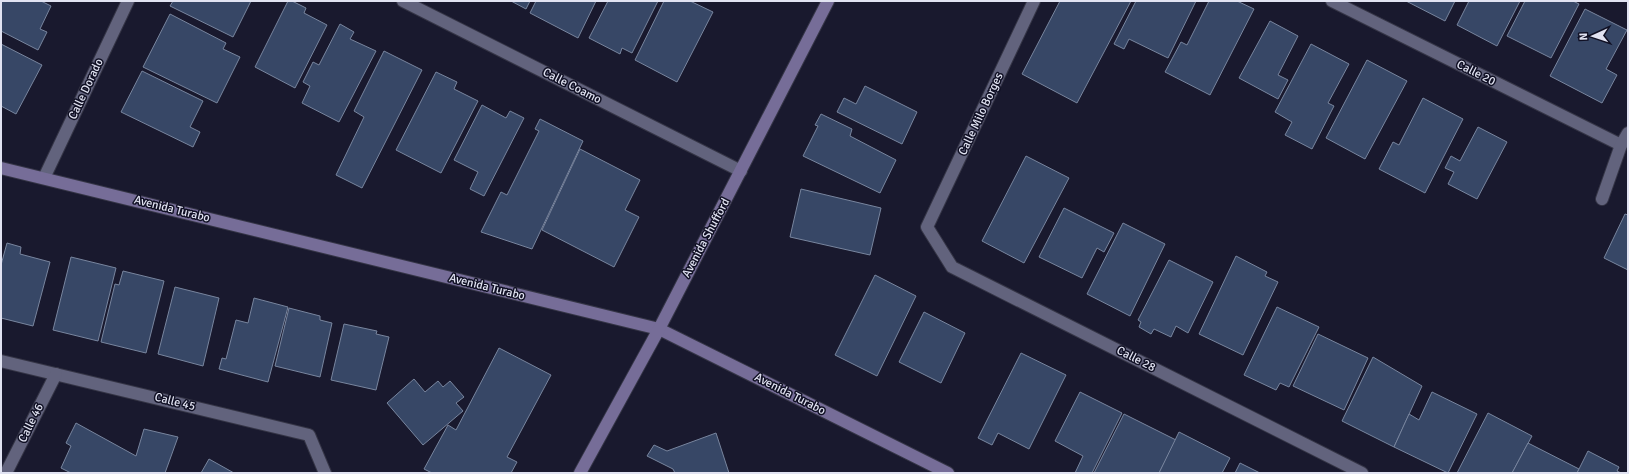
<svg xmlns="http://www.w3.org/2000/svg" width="1629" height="474" font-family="Signika,sans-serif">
<rect width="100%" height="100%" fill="#19192e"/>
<g fill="#374766" stroke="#78859e">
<path d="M1 1H41L51 6 40 29 47 32 38 50 1 31Z"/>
<path d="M173 1H251L233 37 170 6Z"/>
<path d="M288 1H292L306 8 304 13 327 25 295 88 255 67Z"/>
<path d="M511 1H530L526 9Z"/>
<path d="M536 1H596L578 38 530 13Z"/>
<path d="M608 1H658L632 53 622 48 620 54 589 38Z"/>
<path d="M664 1H690L713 12 677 82 635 60Z"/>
<path d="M1060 1H1131L1077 103 1022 74Z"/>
<path d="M1136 1H1196L1168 58 1129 39 1124 49 1114 44Z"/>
<path d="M1209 1H1237L1254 9 1210 95 1165 72 1181 42 1187 45Z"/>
<path d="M1406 1H1455L1445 21Z"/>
<path d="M1469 1H1520L1497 46 1457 25Z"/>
<path d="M1525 1H1573L1579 4 1551 58 1507 36Z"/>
<path d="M1585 9 1627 30 1606 69 1617 75 1602 103 1550 76Z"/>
<path d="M170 14 226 43 223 49 240 57 217 103 143 67Z"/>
<path d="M1270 21 1298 36 1278 75 1288 80 1278 99 1239 78Z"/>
<path d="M340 24 354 32 350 39 376 51 339 122 302 103 310 86 303 82 313 62 319 65Z"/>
<path d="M1 44 42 65 16 114 1 106Z"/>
<path d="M1311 44 1349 64 1328 103 1334 106 1312 149 1285 135 1292 122 1275 112Z"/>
<path d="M384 51 422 70 362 188 336 175 364 117 354 111Z"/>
<path d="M1367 60 1407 81 1365 159 1326 138Z"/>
<path d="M142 71 203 101 190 127 200 132 193 147 121 112Z"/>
<path d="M436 72 457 82 454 89 478 101 441 173 396 150Z"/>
<path d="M865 86 917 112 902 144 837 112 844 98 856 104Z"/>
<path d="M1423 98 1463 119 1425 193 1379 169 1393 142 1399 145Z"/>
<path d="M482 105 506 118 510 111 524 118 484 196 470 189 478 172 454 160Z"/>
<path d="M821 114 852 129 850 136 896 160 880 193 803 156 818 126 815 125Z"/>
<path d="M540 119 583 141 532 249 481 232 501 192 507 195 539 131 535 129Z"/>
<path d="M1478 127 1507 142 1477 199 1448 184 1454 172 1445 168 1451 156 1460 161Z"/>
<path d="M580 149 640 180 625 210 639 217 614 267 542 230Z"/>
<path d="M1026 156 1069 178 1024 263 982 241Z"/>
<path d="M801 189 881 208 870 255 790 237Z"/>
<path d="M1064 208 1114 233 1104 252 1097 248 1082 278 1039 257Z"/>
<path d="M1625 214 1628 215V270L1604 258Z"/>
<path d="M1123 223 1165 244 1130 316 1087 294Z"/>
<path d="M7 243 21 247 20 254 50 262 33 326 1 318V265Z"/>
<path d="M1236 256 1267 272 1265 276 1278 282 1243 355 1199 334Z"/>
<path d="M71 257 116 268 98 341 53 330Z"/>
<path d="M1169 260 1213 282 1188 333 1176 326 1171 337 1154 329 1151 334 1139 327 1141 322 1138 320Z"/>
<path d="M123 271 164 281 146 353 101 342 115 284 119 285Z"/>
<path d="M875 275 916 296 877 376 835 355Z"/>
<path d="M175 287 219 298 203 366 158 354Z"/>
<path d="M254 298 288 307 268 382 219 369 222 358 226 359 236 320 248 323Z"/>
<path d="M1277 307 1319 327 1289 387 1280 383 1276 390 1244 375Z"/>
<path d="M289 308 320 316V320L332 323 320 377 275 366Z"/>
<path d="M924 312 965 333 941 383 899 362Z"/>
<path d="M344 324 377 331 376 334 389 337 376 390 331 380Z"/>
<path d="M1318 334 1368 358 1344 410 1293 386Z"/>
<path d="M499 348 551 375 507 457 517 462 511 473H432L424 469 448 425 456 430Z"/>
<path d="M1021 353 1066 375 1029 449 998 433 992 445 978 438Z"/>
<path d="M1373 357 1422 386 1394 447 1342 421Z"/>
<path d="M414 379 425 392 438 381 443 387 450 381 464 397 456 403 463 411 423 445 387 403Z"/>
<path d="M1080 392 1122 413 1092 473H1075L1083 456 1055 441Z"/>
<path d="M1432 392 1477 414 1448 473 1394 447 1409 414 1419 420Z"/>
<path d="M1488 413 1532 436 1512 473H1457Z"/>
<path d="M1124 414 1176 440 1159 473H1094Z"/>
<path d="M76 423 136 456 144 429 178 437 165 473H71L61 468 71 446 66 443Z"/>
<path d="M1179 432 1230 458 1222 473H1159Z"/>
<path d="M716 433 729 473H675L673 469 647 456 654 445 667 451Z"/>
<path d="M1528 443 1579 469 1577 473H1512Z"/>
<path d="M1588 451 1619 467 1617 471 1621 473H1577Z"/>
<path d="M209 459 234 473H201Z"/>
<path d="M1240 463 1260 473H1235Z"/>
</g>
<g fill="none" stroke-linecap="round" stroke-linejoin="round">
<defs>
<g id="street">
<path d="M403 1 741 171"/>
<path d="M1034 1 927 227 952 267 1362 473"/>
<path d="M1332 1 1621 145"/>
<path d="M44 178 128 1"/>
<path d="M1602 199 1621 145 1628 133"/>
<path d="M1 361 309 435 325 473"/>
<path d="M6 473 56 374"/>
</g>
<g id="secondary">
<path d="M1 168 659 329 948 473"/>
<path d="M580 473 659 329 828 1"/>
</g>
</defs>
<use href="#street" stroke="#353546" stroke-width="14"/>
<use href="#secondary" stroke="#353546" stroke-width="14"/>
<use href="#street" stroke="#62637d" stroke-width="12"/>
<use href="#secondary" stroke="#766d98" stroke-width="12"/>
</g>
<g text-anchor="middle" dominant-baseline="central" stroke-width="3" stroke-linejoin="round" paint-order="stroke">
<g font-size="12" fill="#e1e3f2" stroke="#101024">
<text transform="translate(1476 73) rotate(27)">Calle 20</text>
<text transform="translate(572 86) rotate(27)">Calle Coamo</text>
<text transform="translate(86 89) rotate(-65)">Calle Dorado</text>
<text transform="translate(981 114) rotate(-65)">Calle Milo Borges</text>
<text transform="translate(172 209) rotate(14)">Avenida Turabo</text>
<text transform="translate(706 238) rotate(-62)">Avenida Shufford</text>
<text transform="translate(487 287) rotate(14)">Avenida Turabo</text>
<text transform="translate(1136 359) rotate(27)">Calle 28</text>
<text transform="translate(790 394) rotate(27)">Avenida Turabo</text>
<text transform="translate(175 402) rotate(14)">Calle 45</text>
<text transform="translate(31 423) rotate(-64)">Calle 46</text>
</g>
</g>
<rect width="1629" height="474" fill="none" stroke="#e1e3f2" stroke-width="4"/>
<g transform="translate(1593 36) rotate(267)" stroke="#101024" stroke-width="3" paint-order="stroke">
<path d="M0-3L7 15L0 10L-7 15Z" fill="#e1e3f2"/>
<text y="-6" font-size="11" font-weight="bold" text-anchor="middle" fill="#e1e3f2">N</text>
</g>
</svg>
